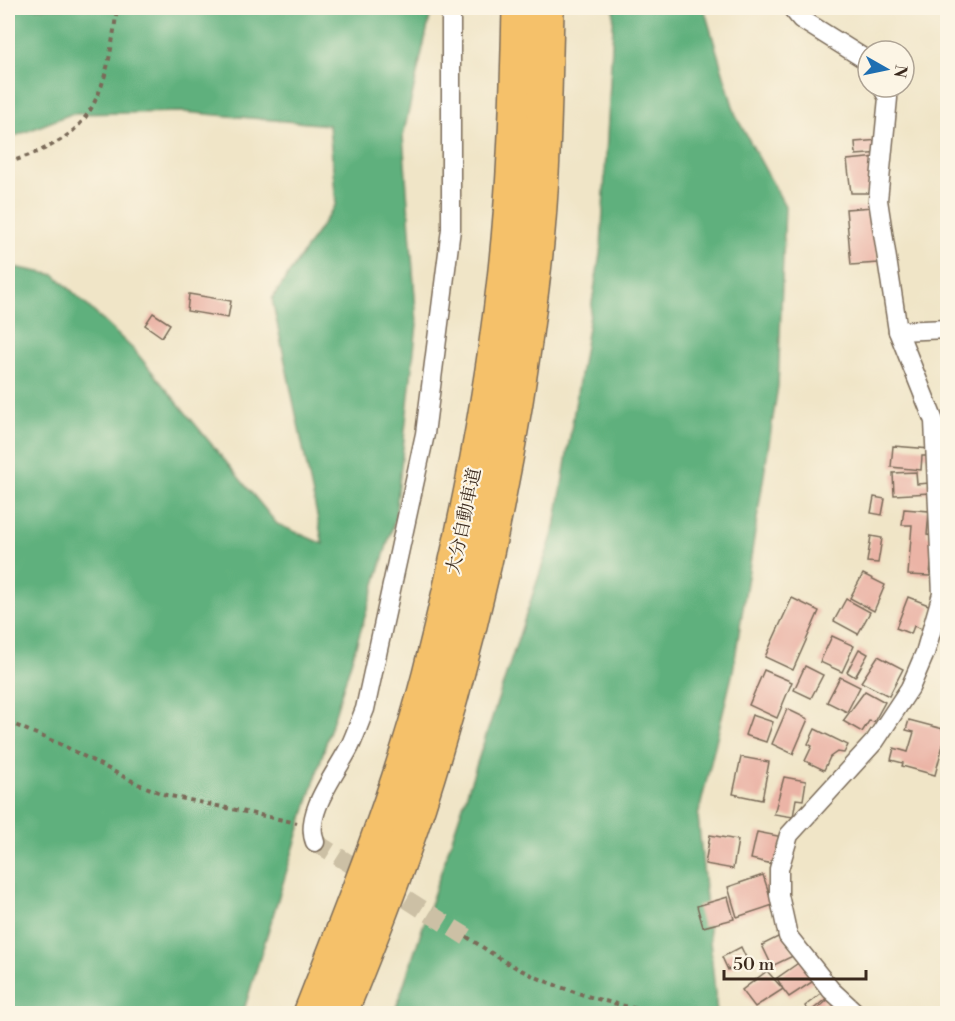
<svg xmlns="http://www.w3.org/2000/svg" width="955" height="1021" font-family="'Libre Bodoni','Noto Serif JP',serif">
<rect width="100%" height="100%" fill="#fcf5e5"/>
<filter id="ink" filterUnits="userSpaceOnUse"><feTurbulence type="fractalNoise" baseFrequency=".0167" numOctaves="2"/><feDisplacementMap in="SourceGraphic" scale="12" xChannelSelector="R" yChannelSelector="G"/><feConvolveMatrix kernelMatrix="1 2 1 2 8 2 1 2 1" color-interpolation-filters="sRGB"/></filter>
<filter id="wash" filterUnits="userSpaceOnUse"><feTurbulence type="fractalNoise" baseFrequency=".008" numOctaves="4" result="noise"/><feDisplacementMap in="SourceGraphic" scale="24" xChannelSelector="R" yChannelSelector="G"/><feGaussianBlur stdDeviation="1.35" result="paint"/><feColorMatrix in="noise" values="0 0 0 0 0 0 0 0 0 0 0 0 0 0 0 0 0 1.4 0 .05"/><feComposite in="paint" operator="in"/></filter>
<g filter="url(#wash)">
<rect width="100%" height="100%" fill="#f0e5c7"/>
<g fill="#5eb07d" stroke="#4c6d4e" stroke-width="1.5">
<path d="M8 8H432L403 136 417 324 395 519 243 1013H8V266L55 275 135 351 277 524 323 544 272 299 336 204 329 125 183 112 71 114 8 139Z"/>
<path d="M614 8H704L736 116 785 206 778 386 733 671 698 816 717 1013 394 1014 555 527 601 248Z"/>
</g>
<g id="blocks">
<g fill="#ebb4a6">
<path d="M880 140 881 153 856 155 855 142Z"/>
<path d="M879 157 873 193H851L847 160Z"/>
<path d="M873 207 878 263 851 265 846 209Z"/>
<path d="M189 294 231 301 228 318 187 311Z"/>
<path d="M153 313 170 324 162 337 145 325Z"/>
<path d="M893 446 931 449V456H922L921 470 891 467Z"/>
<path d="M916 472 917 484 930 483V493L894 495 893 473Z"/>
<path d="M874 497 885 499 882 515 871 513Z"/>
<path d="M904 509 929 511 927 535 933 536 930 576 908 575 912 525H902Z"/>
<path d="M871 536 882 538 878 563 867 562Z"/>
<path d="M863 574 885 585 874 611 850 598Z"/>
<path d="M908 597 931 606 922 629 914 626 911 634 896 628Z"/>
<path d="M792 598 819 611 793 670 765 657Z"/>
<path d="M846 599 870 612 858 634 834 621Z"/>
<path d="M832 636 854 646 842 672 820 662Z"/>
<path d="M859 649 868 654 855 677 847 672Z"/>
<path d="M878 656 903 669 889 696 861 682Z"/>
<path d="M805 666 823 675 811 698 794 690Z"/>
<path d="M764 670 792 682 777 718 749 705Z"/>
<path d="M840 677 860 687 847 712 827 702Z"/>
<path d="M865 691 885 702 874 722 869 721 862 732 843 721Z"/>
<path d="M787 709 808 719 793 754 772 744Z"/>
<path d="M752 715 773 722 766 742 745 735Z"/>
<path d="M909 720 947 730 935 775 902 766 903 763 891 760 894 748 908 752 914 732 906 730Z"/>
<path d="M815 729 848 745 844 753 837 752 830 757 824 770 805 761 812 746 808 744Z"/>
<path d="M741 757 769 762 762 800 733 794Z"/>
<path d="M784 777 806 781 803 800 796 799 793 817 774 814Z"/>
<path d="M757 832 783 837 777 865 751 859Z"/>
<path d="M710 835 738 840 733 869 705 864Z"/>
<path d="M763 875 773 905 737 917 728 887Z"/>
<path d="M728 897 734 919 703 927 697 906Z"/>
<path d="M784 934 795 955 772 966 762 945Z"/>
<path d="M741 947 747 960 728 970 722 957Z"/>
<path d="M804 959 815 980 789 997 783 989 755 1007 742 990 767 971 783 989 777 978Z"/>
<path d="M825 990 829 996 810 1012 805 1006Z"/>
<path d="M833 995 850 1014H812Z"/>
</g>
</g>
</g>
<g filter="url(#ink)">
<use href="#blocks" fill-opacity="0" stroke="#7a6b59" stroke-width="1.5"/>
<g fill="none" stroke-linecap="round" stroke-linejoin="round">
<path stroke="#ccc0a5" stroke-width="18" stroke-dasharray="18 9" stroke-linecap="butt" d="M315 842 467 937"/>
<defs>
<g id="street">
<path d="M792 8 801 19 868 61"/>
<path d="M898 331 948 329"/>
<path d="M315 842C303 812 339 770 351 744 356 733 360 721 365 709L425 434 451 229V8"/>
<path d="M857 1014 831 990 788 936 779 895V869L789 835 875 741 910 688 925 653 942 594 934 421 898 331 878 200 888 98 882 87"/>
</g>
<g id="highway">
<path d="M310 1014C354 903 399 791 429 675 461 548 488 418 503 288 514 195 517 101 519 8"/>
<path d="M340 1014C368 945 396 876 419 805 473 637 511 463 532 288 544 197 545 99 547 8"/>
</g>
</defs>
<use href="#street" stroke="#7a6b59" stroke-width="21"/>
<use href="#highway" stroke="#7a6b59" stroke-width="36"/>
<g stroke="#7a6b59" stroke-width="4" stroke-dasharray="4.5 4.5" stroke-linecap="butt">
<path d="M8 163C26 156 46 150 62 139 105 112 111 53 117 8"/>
<path d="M8 722 60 744 138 784 166 795 297 823"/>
<path d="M467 937C483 947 499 959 515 967 561 991 611 1004 662 1014"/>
</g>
<use href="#street" stroke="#fff" stroke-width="18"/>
<use href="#highway" stroke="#f5c16b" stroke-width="33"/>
</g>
</g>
<g text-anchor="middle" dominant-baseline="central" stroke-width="4.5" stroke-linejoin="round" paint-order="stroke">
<g font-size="18" fill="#3b2a1e" stroke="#fcf5e5">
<text transform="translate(464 521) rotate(-78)">大分自動車道</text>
</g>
</g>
<rect width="955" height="1021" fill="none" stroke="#fcf5e5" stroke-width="30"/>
<g transform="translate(886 69) rotate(99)"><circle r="28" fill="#fcf5e5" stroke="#afa495" stroke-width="1.5"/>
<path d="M0-4.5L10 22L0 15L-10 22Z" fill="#1f6fb2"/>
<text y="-9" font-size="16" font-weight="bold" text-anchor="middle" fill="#3b2a1e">N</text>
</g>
<path d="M724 970v9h142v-9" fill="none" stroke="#3b2a1e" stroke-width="3"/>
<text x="733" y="970" font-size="18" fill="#3b2a1e" stroke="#fcf5e5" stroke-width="4.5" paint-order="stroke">50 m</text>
</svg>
